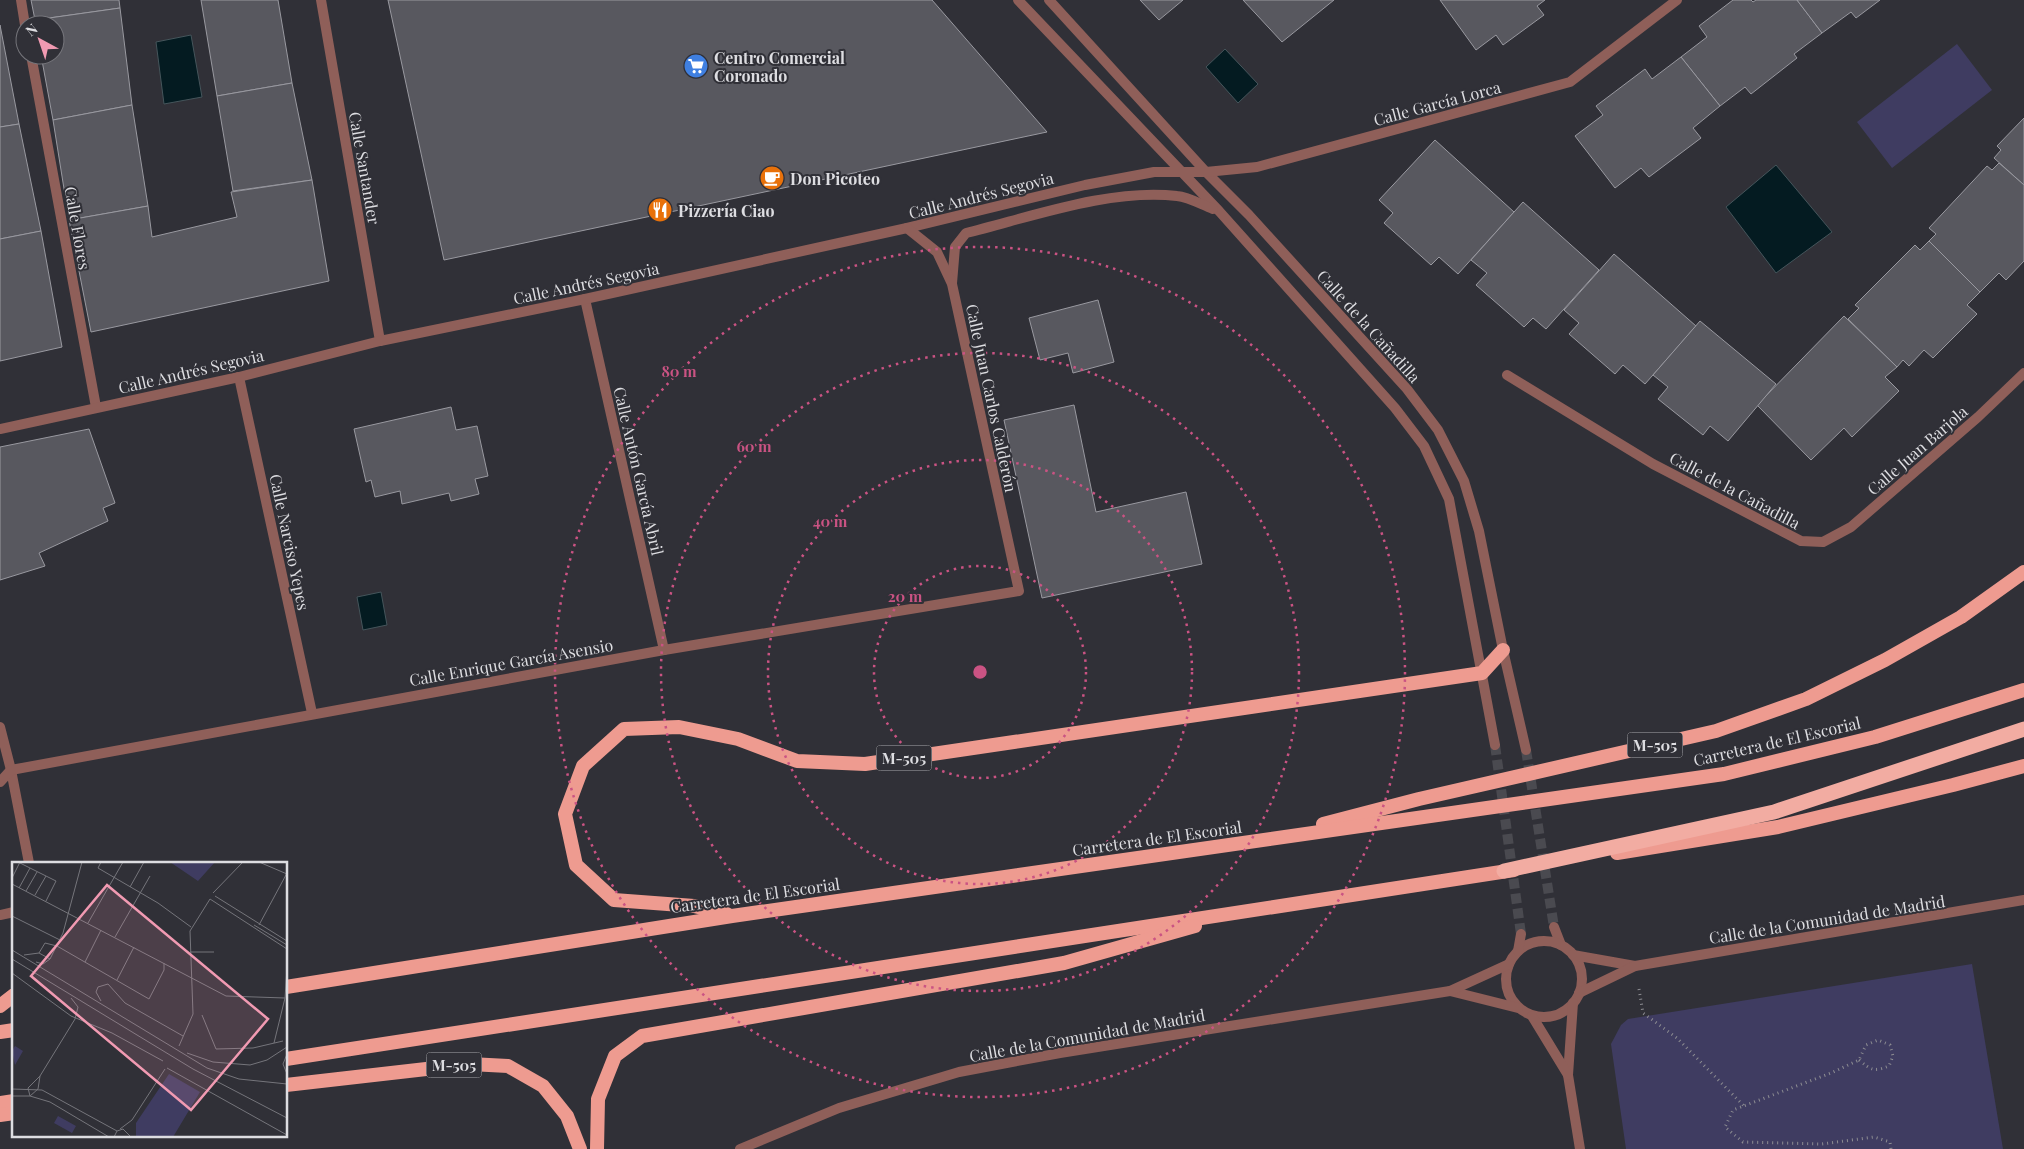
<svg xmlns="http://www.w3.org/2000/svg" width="2024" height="1149" font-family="'Playfair Display',serif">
<rect width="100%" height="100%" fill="#303037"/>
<g fill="#3f3c61">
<path d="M1957 44 1992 90 1892 168 1857 122Z"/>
<path d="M1972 964 2003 1149H1626L1611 1044 1621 1025 1628 1019Z"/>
</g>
<g fill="#041b21" stroke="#45555b">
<path d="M191 35 202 97 164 104 156 42Z"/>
<path d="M1225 49 1258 84 1238 103 1206 67Z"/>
<path d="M1776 165 1832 232 1776 273 1726 207Z"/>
<path d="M381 592 387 625 363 630 357 597Z"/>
</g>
<g fill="#58585f" stroke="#9999a0">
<path d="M31 0H119L120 8 35 20Z"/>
<path d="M201 0H278L292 83 217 96Z"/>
<path d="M388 0H932L1047 132 444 260Z"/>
<path d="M1140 0H1183L1159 20Z"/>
<path d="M1243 0H1334L1282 42Z"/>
<path d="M1440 0H1545L1537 6 1544 15 1503 45 1496 35 1476 50Z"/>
<path d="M1733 0H1751L1753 2 1756 0H1797L1822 33 1794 54 1797 58 1751 94 1745 87 1720 106 1681 57 1707 37 1699 26Z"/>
<path d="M1797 0H1880L1856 18 1851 12 1822 33Z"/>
<path d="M120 8 132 105 53 120 41 55H55V25H36L35 20Z"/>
<path d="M0 25 19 124 0 127Z"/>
<path d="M1681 57 1720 106 1693 128 1701 138 1649 177 1641 168 1615 188 1575 136 1603 115 1596 106 1645 69 1652 79Z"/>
<path d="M292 83 312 180 233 191 217 96Z"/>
<path d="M132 105 148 206 69 220 53 120Z"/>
<path d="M2024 118V185L1994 158 2001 150 1997 146Z"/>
<path d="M19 124 41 231 0 239V127Z"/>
<path d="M1435 140 1514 212 1458 274 1439 257 1431 265 1384 223 1393 213 1379 200Z"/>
<path d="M1999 163 2024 185V261L2006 280 1999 273 1980 292 1929 241 1936 234 1929 228 1987 166 1992 170Z"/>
<path d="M312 180 329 281 91 332 69 220 148 206 152 237 237 217 231 192Z"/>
<path d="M1523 202 1599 270 1546 329 1533 318 1524 327 1476 285 1487 273 1471 260Z"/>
<path d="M41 231 62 347 0 361V239Z"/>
<path d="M1929 241 1980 292 1967 305 1977 314 1933 358 1924 350 1909 366 1903 360 1897 367 1848 319 1859 308 1855 305 1915 245 1920 250Z"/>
<path d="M1614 254 1696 326 1645 384 1623 365 1615 374 1569 334 1579 323 1564 310Z"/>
<path d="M1098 300 1114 362 1073 373 1068 353 1040 360 1029 318Z"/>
<path d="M1844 316 1897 367 1885 377 1899 391 1852 437 1844 428 1811 460 1757 405Z"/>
<path d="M1700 321 1776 384 1728 441 1710 426 1703 435 1658 399 1668 387 1653 375Z"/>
<path d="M1074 405 1096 512 1186 492 1202 564 1042 598 1004 420Z"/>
<path d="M451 407 456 430 477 426 488 476 475 479 479 494 451 501 449 493 402 504 400 491 375 497 371 480 366 482 354 429Z"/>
<path d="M89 429 115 503 103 508 108 521 39 553 45 566 0 580V447Z"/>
</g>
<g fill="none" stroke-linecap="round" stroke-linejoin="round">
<g stroke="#4a4a50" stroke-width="10" stroke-dasharray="10 5" stroke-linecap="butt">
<path d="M1495 745 1521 934"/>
<path d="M1526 750 1554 927"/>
</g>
<g stroke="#8d8d92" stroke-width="3" stroke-dasharray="1 4" stroke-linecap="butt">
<path d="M1639 989 1643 1013 1677 1038 1744 1106"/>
<path d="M1859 1060C1871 1070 1874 1072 1889 1066L1893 1056 1890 1045 1878 1040 1866 1045 1859 1060 1831 1073 1733 1110 1725 1127 1743 1142 1822 1144 1874 1137 1890 1142 1891 1149"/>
</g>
<g stroke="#8f5f59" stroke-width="10">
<path d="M21 0 25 25"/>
<path d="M321 0 380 341"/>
<path d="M1018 0 1219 211 1395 408 1424 446 1449 499 1495 745"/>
<path d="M1049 0 1206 172 1249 215 1407 389 1438 430 1464 481 1479 531 1503 650 1526 750"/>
<path d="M31 55 96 407"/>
<path d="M952 283 955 247 966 233C1031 217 1111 188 1177 196 1189 197 1202 205 1213 209"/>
<path d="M585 299 664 650"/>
<path d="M1507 375 1653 464 1801 541 1823 542 1851 527 1978 417 2024 373"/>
<path d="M239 377 312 713"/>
<path d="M0 429 239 377 380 341 585 299 907 228 1085 185 1154 172H1206L1257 167 1570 82 1677 0"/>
<path d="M0 727 11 770 29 863"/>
<path d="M0 782 11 770 664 650 1019 591 952 284 937 252 907 228"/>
<path d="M0 915 14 912"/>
<path d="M1554 927 1561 945"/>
<circle cx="1544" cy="979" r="38"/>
<path d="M1518 951 1521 934"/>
<path d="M1573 955 1635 966"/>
<path d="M1450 991 1518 1008"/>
<path d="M1579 993 1635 966 2024 900"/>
<path d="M1573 1003 1568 1075 1580 1149"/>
<path d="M1532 1016 1568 1075"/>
<path d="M740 1149 839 1108 959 1072 1060 1053 1450 991 1509 964"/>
</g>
<g stroke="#ee9b90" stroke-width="14">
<path d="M1323 824 1419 799 1716 731 1806 699 1885 660 1961 617 2024 572"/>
<path d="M1617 853 1778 827 1953 785 2024 766"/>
<path d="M727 914 694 906 614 900 576 865 565 814 583 766 624 729 679 727 738 739 797 761 865 764 1482 673 1503 650"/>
<path d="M286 987 732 916 1724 774 1875 737 2024 690"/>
<path d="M0 1006 14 995"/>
<path d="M0 1032 14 1030"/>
<path d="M286 1059 1514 870"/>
<path d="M286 1085 470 1064 508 1066 543 1086 567 1116 580 1149"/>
<path d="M0 1103 14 1101"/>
<path d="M0 1115 14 1113"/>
<path d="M597 1149 598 1099 615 1056 642 1036 1064 963 1195 926"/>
</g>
<path stroke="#f2aca2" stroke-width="15" d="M1504 871 1774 812 2024 729"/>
</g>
<g fill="none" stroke="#ca5383" stroke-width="2.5" stroke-dasharray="2.5 5">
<circle cx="980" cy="672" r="106"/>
<circle cx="980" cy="672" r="212"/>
<circle cx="980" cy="672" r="319"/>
<circle cx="980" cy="672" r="425"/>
</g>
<defs>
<symbol id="supermarket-disc" viewBox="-11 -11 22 22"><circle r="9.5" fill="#3f7fe0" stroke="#303037"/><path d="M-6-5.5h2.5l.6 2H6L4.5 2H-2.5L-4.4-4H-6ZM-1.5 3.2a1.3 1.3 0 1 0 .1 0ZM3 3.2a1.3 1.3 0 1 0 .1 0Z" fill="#fff"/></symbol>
<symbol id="cafe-disc" viewBox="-11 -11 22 22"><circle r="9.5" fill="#e8710a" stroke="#303037"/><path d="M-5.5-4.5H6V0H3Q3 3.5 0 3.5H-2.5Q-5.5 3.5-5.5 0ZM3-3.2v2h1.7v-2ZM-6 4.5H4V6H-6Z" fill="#fff"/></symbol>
<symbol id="restaurant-disc" viewBox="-11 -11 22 22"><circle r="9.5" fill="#e8710a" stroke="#303037"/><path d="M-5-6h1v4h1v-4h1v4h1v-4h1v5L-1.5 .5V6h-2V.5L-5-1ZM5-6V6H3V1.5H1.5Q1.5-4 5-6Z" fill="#fff"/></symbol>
</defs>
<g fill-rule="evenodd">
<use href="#supermarket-disc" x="682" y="52" width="28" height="28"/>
<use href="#cafe-disc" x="758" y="164" width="28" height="28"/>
<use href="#restaurant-disc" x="646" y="196" width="28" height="28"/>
</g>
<g text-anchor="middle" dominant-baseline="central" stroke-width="4" stroke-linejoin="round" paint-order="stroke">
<g fill="#303037" stroke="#a9a9ae" stroke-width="1">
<rect x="1627.5" y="732.5" width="55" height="25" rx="4"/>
<rect x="876.5" y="745.5" width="55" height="25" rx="4"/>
<rect x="426.5" y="1052.5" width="55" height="25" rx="4"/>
</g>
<g font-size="15" font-weight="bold" fill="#dddde1">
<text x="1655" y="745">M-505</text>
<text x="904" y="758">M-505</text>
<text x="454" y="1065">M-505</text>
</g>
<g font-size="16" font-weight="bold" fill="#dddde1" stroke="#303037" text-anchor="start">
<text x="714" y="57">Centro Comercial<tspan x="714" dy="18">Coronado</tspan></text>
<text x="790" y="178">Don Picoteo</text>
<text x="678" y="210">Pizzería Ciao</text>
</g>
<g font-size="16" fill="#dddde1" stroke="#303037">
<text transform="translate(1437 103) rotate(-15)">Calle García Lorca</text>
<text transform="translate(365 168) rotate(80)">Calle Santander</text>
<text transform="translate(981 195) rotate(-14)">Calle Andrés Segovia</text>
<text transform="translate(78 228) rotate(80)">Calle Flores</text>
<text transform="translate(586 283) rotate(-12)">Calle Andrés Segovia</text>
<text transform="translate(1369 326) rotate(48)">Calle de la Cañadilla</text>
<text transform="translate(191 371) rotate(-13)">Calle Andrés Segovia</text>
<text transform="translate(992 398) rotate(78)">Calle Juan Carlos Calderón</text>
<text transform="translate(1917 450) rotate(-41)">Calle Juan Barjola</text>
<text transform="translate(639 471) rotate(77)">Calle Antón García Abril</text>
<text transform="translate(1735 490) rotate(28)">Calle de la Cañadilla</text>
<text transform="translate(290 542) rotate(78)">Calle Narciso Yepes</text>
<text transform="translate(511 662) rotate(-10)">Calle Enrique García Asensio</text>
<text transform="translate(1777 741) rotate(-13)">Carretera de El Escorial</text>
<text transform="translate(1157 838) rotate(-8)">Carretera de El Escorial</text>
<text transform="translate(755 895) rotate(-8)">Carretera de El Escorial</text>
<text transform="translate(1827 919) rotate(-9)">Calle de la Comunidad de Madrid</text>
<text transform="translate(1087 1035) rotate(-10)">Calle de la Comunidad de Madrid</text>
</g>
</g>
<g transform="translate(12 862)">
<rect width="275" height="275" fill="#303037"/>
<path d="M158 0H203L186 19ZM3 184 11 189 3 203 0 189ZM157 212 188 230 161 275H124V261ZM46 254 64 264 60 271 42 261Z" fill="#3f3c61"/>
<path fill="none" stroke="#75757b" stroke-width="1" d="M89 0 86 6 146 41 179 65M247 0 275 12M8 1 44 19 34 39M0 16 8 0M0 22 214 134 273 136M118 25 132 0M7 26 18 6M14 29 25 10M201 31 231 0M23 33 34 14M203 34 275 79M0 54 48 78M76 61 111 0M242 63 275 83M247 63 275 11M103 75 138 14M0 88 195 206 227 217 275 222M178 90H202M27 91 33 81 45 84 137 137 152 108V101M12 93 27 91 38 97 51 71 70 0M0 97 181 207 275 256M24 100 31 102 38 97M73 100 89 68M0 111 59 154 100 171 151 199M105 118 122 85M59 136 66 145 63 157M89 139 84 130 86 125 96 122 113 141 171 174M190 153 204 187 241 186 271 179M262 181 273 136 275 106M167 184 181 152 178 69 198 37 275 87M175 191 201 200 238 203 255 198 275 185M275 192 271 202 275 212M155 206 275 273M28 214 16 226 18 234 26 227 28 214 63 157M0 227 30 228 105 269M0 234H18L38 240 97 275M108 267 120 258 153 207M102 275 105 269 111 267 119 275"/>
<path fill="#f19ab2" fill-opacity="0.15" stroke="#f19ab2" stroke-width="2.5" d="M95 23 256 157 179 248 19 114Z"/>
<rect width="275" height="275" fill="none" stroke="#dddde1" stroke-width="2.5"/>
</g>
<circle cx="980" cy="672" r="8" fill="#ca5383" stroke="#303037" stroke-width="2.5"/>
<g font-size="15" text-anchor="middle" font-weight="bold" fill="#ca5383" stroke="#303037" stroke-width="4" stroke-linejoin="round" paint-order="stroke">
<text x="679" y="377">80 m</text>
<text x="754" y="452">60 m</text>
<text x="830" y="527">40 m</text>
<text x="905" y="602">20 m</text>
</g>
<g transform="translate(40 40) rotate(320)"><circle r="24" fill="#303037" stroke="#75757b"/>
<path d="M0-4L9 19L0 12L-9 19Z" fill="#f19ab2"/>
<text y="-8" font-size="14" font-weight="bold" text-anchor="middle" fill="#dddde1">N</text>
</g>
</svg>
